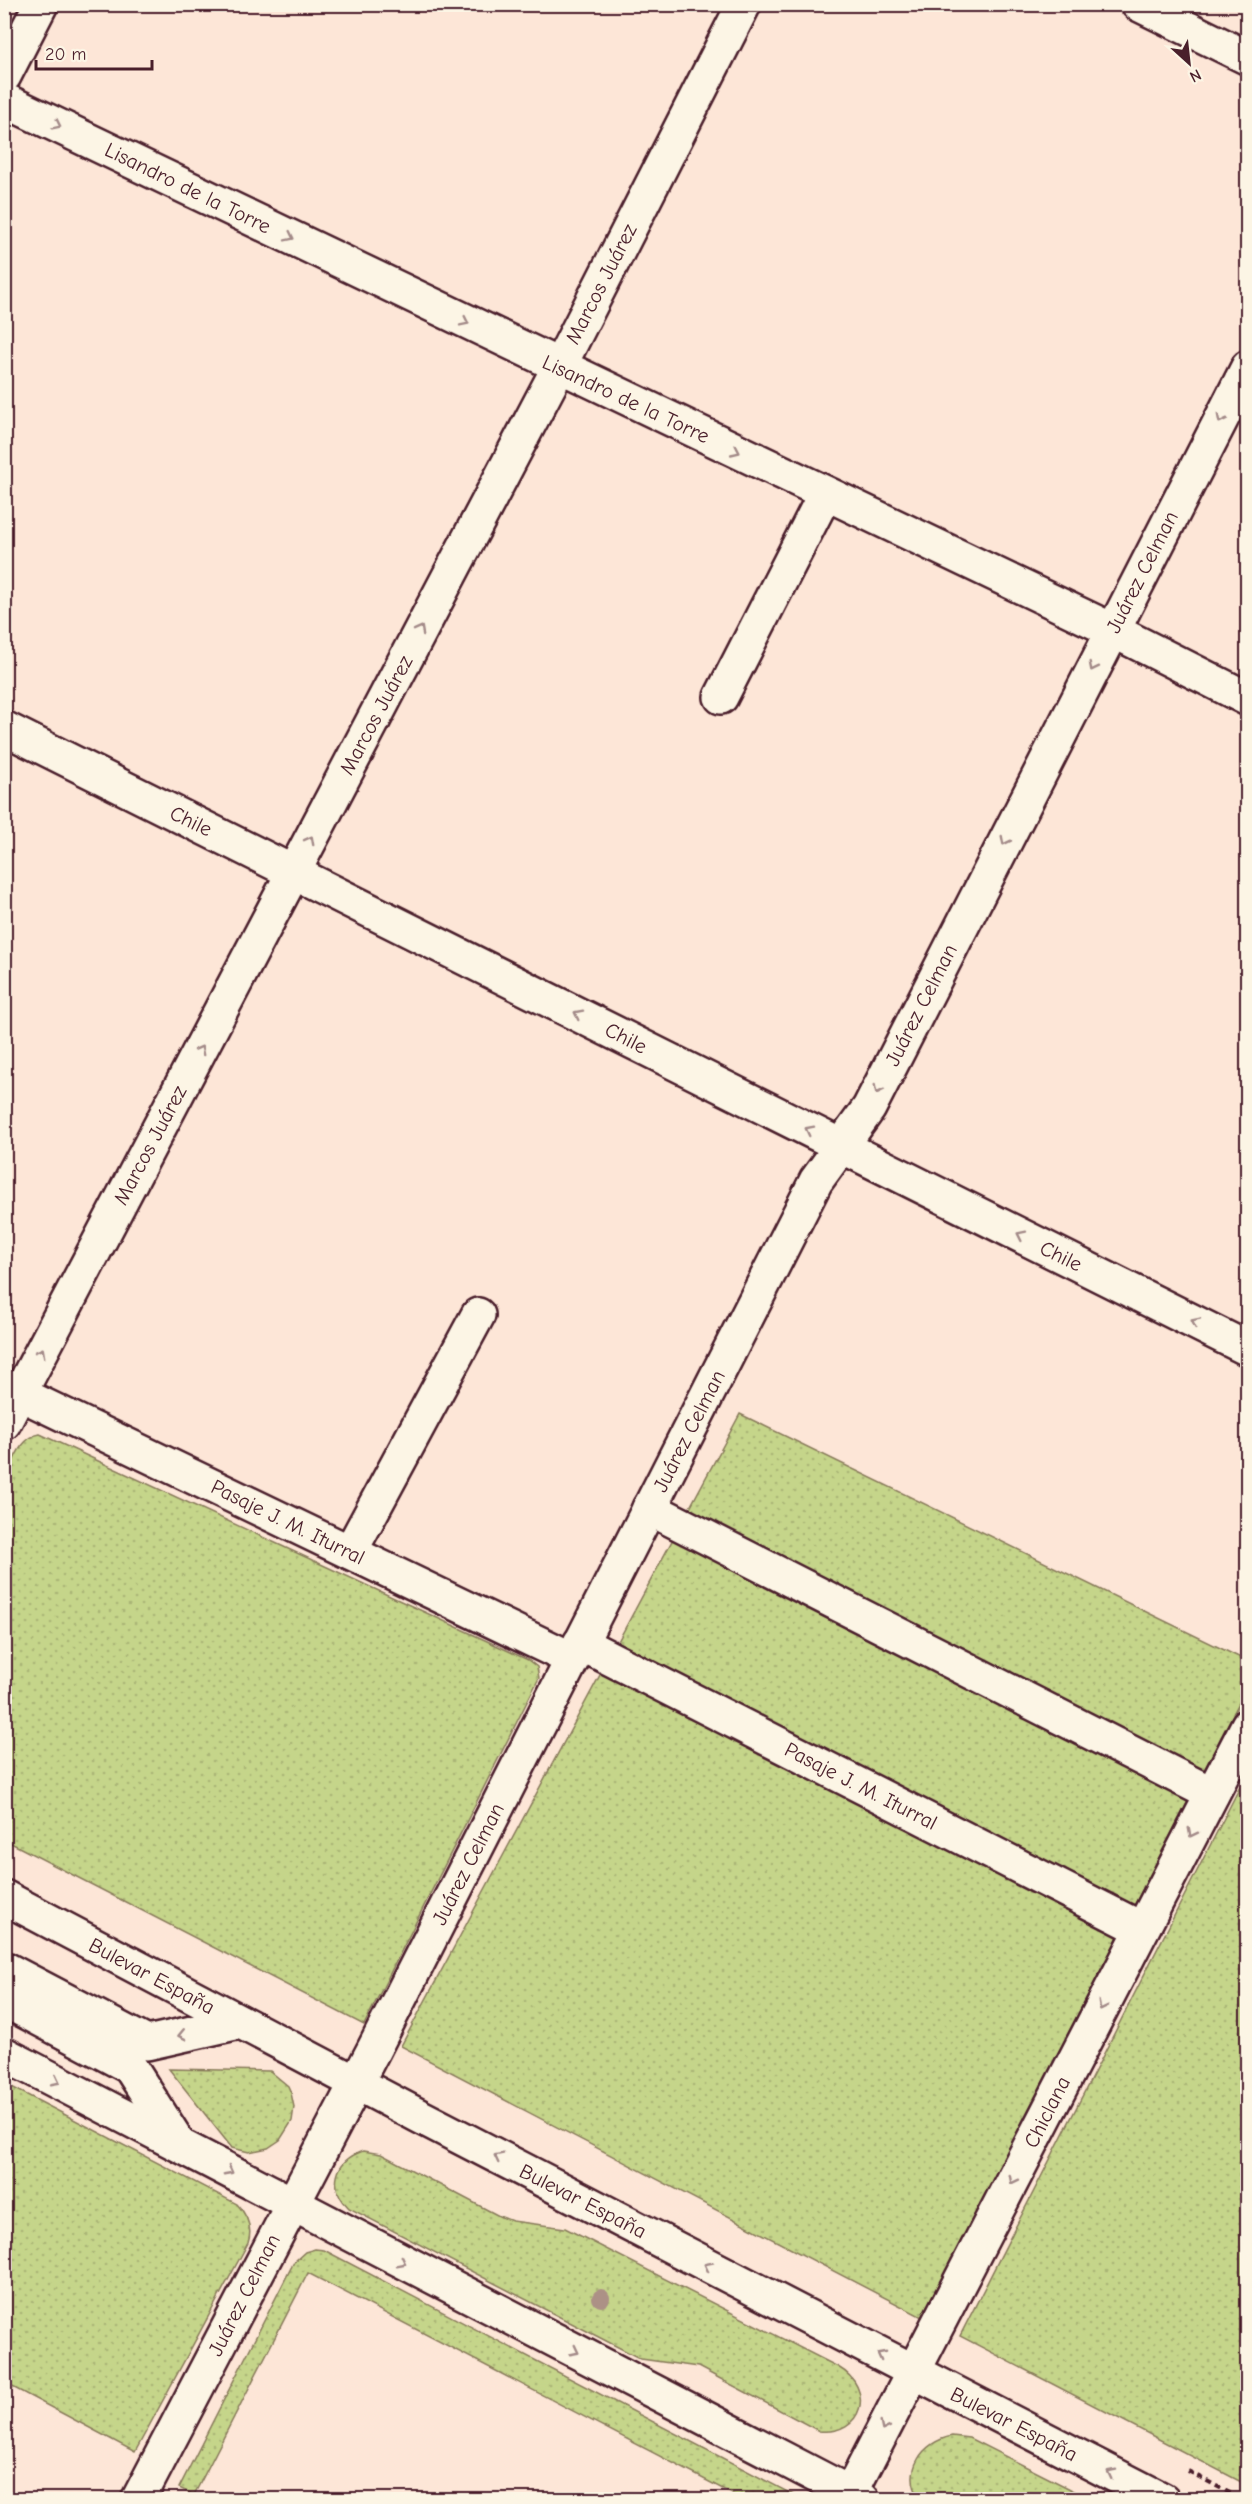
<svg xmlns="http://www.w3.org/2000/svg" width="1252" height="2504" font-family="'Comic Neue',sans-serif">
<defs>
<pattern id="grass-dots" width="8" height="8" patternUnits="userSpaceOnUse" patternTransform="scale(1.5)"><rect width="8" height="8" fill="#c5d58a"/><path d="M2 2h.1M6 6h.1" fill="none" stroke="#abb677" stroke-width="1.8" stroke-linecap="round"/></pattern>
</defs>
<rect width="100%" height="100%" fill="#fde6d7"/>
<filter id="ink" filterUnits="userSpaceOnUse"><feTurbulence type="fractalNoise" baseFrequency=".0167" numOctaves="2"/><feDisplacementMap in="SourceGraphic" scale="12" xChannelSelector="R" yChannelSelector="G"/><feConvolveMatrix kernelMatrix="1 2 1 2 8 2 1 2 1" color-interpolation-filters="sRGB"/></filter>
<g filter="url(#ink)">
<g fill="url(#grass-dots)" stroke="#887a5a" stroke-width="1.5">
<path d="M740 1414 1247 1661V1687L922 2317 401 2046Z"/>
<path d="M40 1434 528 1660 537 1667 539 1678 364 2025 5 1840V1479C13 1463 20 1437 40 1434Z"/>
<path d="M1247 1773V2485L960 2336Z"/>
<path d="M169 2069 270 2071 288 2086 291 2093 294 2107 292 2121 280 2140 268 2148 249 2152 232 2148Z"/>
<path d="M4 2083 237 2204C248 2216 253 2228 248 2243L135 2452 5 2383Z"/>
<path d="M363 2151 381 2154 499 2216 512 2221 565 2228 838 2367C876 2389 863 2435 819 2431L698 2367 641 2359 349 2208C328 2187 334 2161 363 2151Z"/>
<path d="M315 2249 324 2250 801 2499H742L308 2273 194 2495 179 2488 294 2262 305 2252Z"/>
<path d="M952 2436 969 2438 1090 2499H920C902 2471 922 2442 952 2436Z"/>
</g>
<g fill="none" stroke-linecap="round" stroke-linejoin="round">
<defs>
<g id="minor">
<path d="M1138 4 1248 58"/>
<path d="M4 76 41 4"/>
<path d="M4 100 1112 630 1248 699"/>
<path d="M721 697 825 494"/>
<path d="M4 728 1248 1349"/>
<path d="M4 1386 572 1659"/>
<path d="M4 1423 559 367 744 4"/>
<path d="M649 1508 1212 1794"/>
<path d="M350 1552 478 1315"/>
<path d="M580 1643 1142 1929"/>
<path d="M4 1968 147 2043 240 2022"/>
<path d="M4 2000 130 2067 179 2144"/>
<path d="M138 2500 374 2049 816 1181 869 1108 1248 367"/>
<path d="M847 2500 1248 1725"/>
</g>
<g id="major">
<path d="M4 1897 421 2117 1163 2500"/>
<path d="M4 2054 863 2500"/>
</g>
</defs>
<use href="#minor" stroke="#4a1f2b" stroke-width="38"/>
<use href="#major" stroke="#4a1f2b" stroke-width="38"/>
<g stroke="#4a1f2b" stroke-width="4" stroke-dasharray="6 4.5" stroke-linecap="butt">
<path d="M4 1856 12 1860"/>
<path d="M1188 2471 1243 2500"/>
</g>
<use href="#minor" stroke="#fcf5e5" stroke-width="33"/>
<use href="#major" stroke="#fcf5e5" stroke-width="33"/>
</g>
<circle fill="#ac9186" cx="601" cy="2298" r="9"/>
<defs><path id="oneway-chevron" d="M-2-3.5L2.5 0L-2 3.5" fill="none" stroke-width="1.6" stroke-linecap="round" stroke-linejoin="round" transform="scale(1.5)"/></defs>
<g stroke="#a38a88">
<use href="#oneway-chevron" transform="translate(57 125) rotate(26)"/>
<use href="#oneway-chevron" transform="translate(290 237) rotate(26)"/>
<use href="#oneway-chevron" transform="translate(465 322) rotate(26)"/>
<use href="#oneway-chevron" transform="translate(1221 419) rotate(117)"/>
<use href="#oneway-chevron" transform="translate(736 451) rotate(25)"/>
<use href="#oneway-chevron" transform="translate(420 630) rotate(-62)"/>
<use href="#oneway-chevron" transform="translate(1093 667) rotate(117)"/>
<use href="#oneway-chevron" transform="translate(310 840) rotate(-62)"/>
<use href="#oneway-chevron" transform="translate(1005 841) rotate(117)"/>
<use href="#oneway-chevron" transform="translate(578 1014) rotate(-153)"/>
<use href="#oneway-chevron" transform="translate(200 1050) rotate(-62)"/>
<use href="#oneway-chevron" transform="translate(878 1090) rotate(117)"/>
<use href="#oneway-chevron" transform="translate(809 1130) rotate(-153)"/>
<use href="#oneway-chevron" transform="translate(1021 1235) rotate(-154)"/>
<use href="#oneway-chevron" transform="translate(1195 1322) rotate(-154)"/>
<use href="#oneway-chevron" transform="translate(41 1352) rotate(-62)"/>
<use href="#oneway-chevron" transform="translate(1192 1833) rotate(117)"/>
<use href="#oneway-chevron" transform="translate(1102 2006) rotate(117)"/>
<use href="#oneway-chevron" transform="translate(182 2035) rotate(167)"/>
<use href="#oneway-chevron" transform="translate(56 2081) rotate(27)"/>
<use href="#oneway-chevron" transform="translate(498 2157) rotate(-153)"/>
<use href="#oneway-chevron" transform="translate(229 2171) rotate(28)"/>
<use href="#oneway-chevron" transform="translate(1013 2180) rotate(117)"/>
<use href="#oneway-chevron" transform="translate(402 2262) rotate(27)"/>
<use href="#oneway-chevron" transform="translate(708 2266) rotate(-153)"/>
<use href="#oneway-chevron" transform="translate(575 2351) rotate(27)"/>
<use href="#oneway-chevron" transform="translate(881 2355) rotate(-152)"/>
<use href="#oneway-chevron" transform="translate(884 2427) rotate(117)"/>
<use href="#oneway-chevron" transform="translate(1111 2473) rotate(-153)"/>
</g>
</g>
<g text-anchor="middle" dominant-baseline="central" stroke-width="4.5" stroke-linejoin="round" paint-order="stroke">
<g font-size="21" fill="#4a1f2b" stroke="#fcf5e5">
<text transform="translate(188 188) rotate(26)">Lisandro de la Torre</text>
<text transform="translate(601 284) rotate(-63)">Marcos Juárez</text>
<text transform="translate(626 399) rotate(25)">Lisandro de la Torre</text>
<text transform="translate(1142 572) rotate(-63)">Juárez Celman</text>
<text transform="translate(376 715) rotate(-62)">Marcos Juárez</text>
<text transform="translate(191 821) rotate(26)">Chile</text>
<text transform="translate(921 1005) rotate(-63)">Juárez Celman</text>
<text transform="translate(626 1038) rotate(27)">Chile</text>
<text transform="translate(150 1145) rotate(-62)">Marcos Juárez</text>
<text transform="translate(1061 1256) rotate(26)">Chile</text>
<text transform="translate(689 1431) rotate(-63)">Juárez Celman</text>
<text transform="translate(288 1522) rotate(26)">Pasaje J. M. Iturral</text>
<text transform="translate(861 1786) rotate(27)">Pasaje J. M. Iturral</text>
<text transform="translate(468 1864) rotate(-63)">Juárez Celman</text>
<text transform="translate(152 1976) rotate(28)">Bulevar España</text>
<text transform="translate(1047 2112) rotate(-63)">Chiclana</text>
<text transform="translate(583 2201) rotate(27)">Bulevar España</text>
<text transform="translate(244 2295) rotate(-63)">Juárez Celman</text>
<text transform="translate(1014 2424) rotate(27)">Bulevar España</text>
</g>
</g>
<rect width="1252" height="2504" fill="none" stroke="#fcf5e5" stroke-width="24"/>
<rect x="12" y="12" width="1228" height="2480" fill="none" stroke="#4a1f2b" stroke-width="2" filter="url(#ink)"/>
<g transform="translate(1189 63) rotate(153)" stroke="#fcf5e5" stroke-width="4.5" paint-order="stroke">
<path d="M0-4.5L10 22L0 15L-10 22Z" fill="#4a1f2b"/>
<text y="-9" font-size="16" font-weight="bold" text-anchor="middle" fill="#4a1f2b">N</text>
</g>
<path d="M36 60v9h116v-9" fill="none" stroke="#4a1f2b" stroke-width="3"/>
<text x="45" y="60" font-size="18" fill="#4a1f2b" stroke="#fcf5e5" stroke-width="4.5" paint-order="stroke">20 m</text>
</svg>
